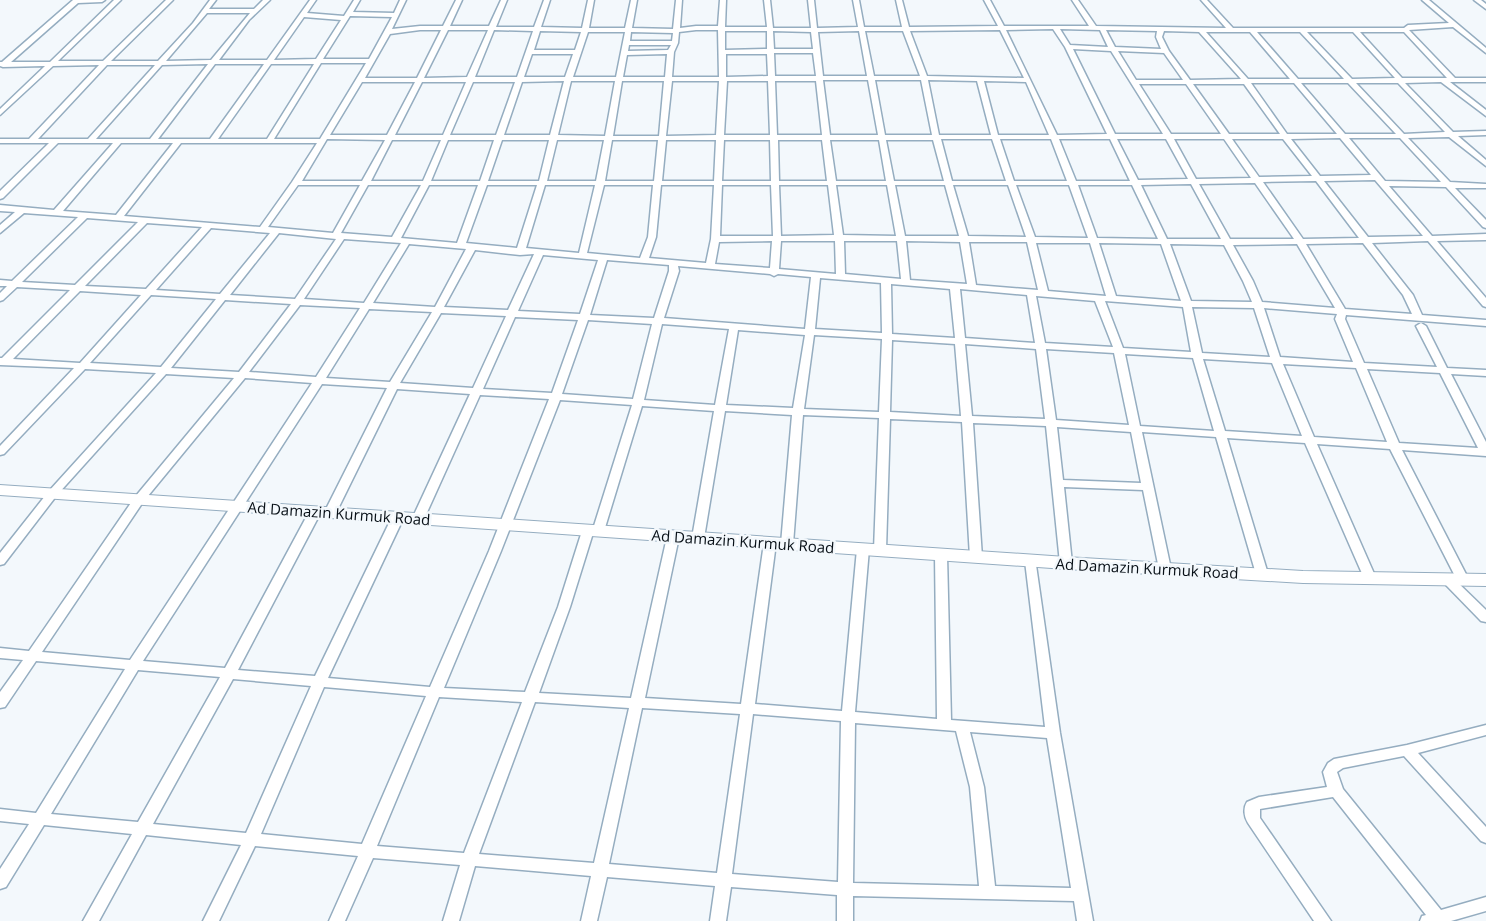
<svg xmlns="http://www.w3.org/2000/svg" width="1486" height="921" font-family="'Open Sans',sans-serif">
<rect width="100%" height="100%" fill="#f3f8fc"/>
<g fill="none" stroke-linecap="round" stroke-linejoin="round">
<defs>
<g id="minor">
<path d="M73 0H105L102 2 78 3 11 62H50L114 0H121L58 61H103L166 0H173L111 61H158L193 23 210 0H216L209 9H254L263 0H270L249 20 219 60H267L310 0H316L307 13 344 16 354 0H360L353 12 394 13 400 0H406L392 29 420 26H443L456 0H462L450 26H489L501 0H507L496 27H534L544 0H550L541 27 582 28 588 0H594L589 28H625L631 0H637L632 28 673 29 676 0H682L680 28 696 26H718L720 0H726L725 27H767L764 0H770L773 28H811L808 0H814L817 28 858 27 853 0H859L864 27H902L896 0H902L909 27 998 26 984 0H990L1004 26H1089L1072 0H1078L1096 26 1226 28 1201 0H1207L1233 28H1404L1408 25 1449 23 1422 0H1429L1486 48V53L1453 27 1409 30 1455 78H1486V82H1450L1486 110V116L1441 82 1405 83 1453 132 1486 131V135L1458 136 1486 160V166L1449 137 1408 138 1450 182 1486 184V188H1455L1486 220V228L1483 227 1446 187 1389 186 1432 236 1486 234V240L1437 241 1486 298V307L1483 306 1428 241 1372 243 1413 295 1422 315 1486 320V326L1346 315 1345 319 1364 363 1437 367 1416 326 1421 323 1426 326 1447 368 1486 370V376L1451 374 1486 442V456L1402 450 1469 580 1467 583H1459L1457 580 1390 449 1317 444 1376 578 1374 581H1366L1364 578 1305 443 1227 438 1268 574 1266 577H1258L1256 574 1216 437 1142 432 1171 569 1165 573 1159 569 1143 490 1064 487 1072 563 1070 566H1062L1060 563 1046 426 973 423 982 557 976 561 970 557 962 422 890 419 886 550 880 554 874 550 879 418 803 415 793 544 787 548 781 544 792 415 725 411 704 538 698 542 692 538 714 411 642 406 604 531 598 535 593 533 570 607 539 693 631 698 667 537 673 533 679 537 645 698 741 704 764 543 770 539 776 543 755 704 842 711 857 549 863 545 869 549 855 712 937 719 935 555 941 551 947 555 951 720 1045 727 1025 561 1027 558H1035L1060 733 1093 921H1077L1074 901 853 896V921H837V895L731 887 726 921H710L715 886 607 877 597 921H581L591 876 475 866 459 921H443L460 865 373 858 345 921H329L358 856 255 846 219 921H203L241 845 146 835 99 921H83L132 834 44 825 6 887 0 889V869L29 824 0 821V809L36 813 125 669 36 661 5 707 0 708V692L23 660 0 658V648L29 651 135 497 234 378 166 374 57 495 4 564 0 565V553L49 491 156 373 85 369 4 454 0 455V446L74 368 0 365V358H2L70 290 17 287 3 300 0 301V293L7 286H0V280L12 281 78 217 24 213 0 233V225L15 212 0 211V205L54 210 113 143H58L3 198 0 199V191L49 143H0V139H29L99 65 53 66 0 115V109L45 66 3 67 0 66V62H2ZM207 13H250L211 60 166 61ZM350 16 392 17 369 59H323ZM304 17 341 20 316 59 274 60ZM1053 29 1065 47 1107 134 1057 135 1006 30ZM1060 29 1100 30 1108 47 1070 45ZM420 30H441L417 78H365L390 34ZM448 30H488L467 77 424 78ZM494 30 533 31 517 77H475ZM696 30H718L719 77H672L674 52 678 43 679 32ZM1000 30 1024 78 927 76 910 31ZM1106 30 1157 31 1156 37 1161 49 1115 47ZM540 31 581 32 575 50H534ZM725 31H767V49L725 50ZM773 31 811 32 813 49H774ZM859 31 867 76H823L818 32ZM865 31H903L920 76H874ZM1164 31 1199 32 1241 79 1190 80 1169 51 1162 37ZM588 32H625L616 77H573ZM631 32 673 33 672 41H630ZM1206 32H1250L1290 79H1248ZM1257 32H1300L1344 79H1298ZM1307 32H1353L1395 78 1352 79ZM1360 32H1404L1447 78H1402ZM629 45H671L668 50 628 51ZM1073 49 1111 51 1163 134H1115ZM1118 51 1164 53 1183 80H1136ZM774 53H813L816 76H775ZM532 54H573L565 77H524ZM667 54 665 77H623L627 55ZM726 54H767L768 76 726 77ZM321 63H366L320 139H274ZM208 64 150 139H96L162 65ZM215 64H264L210 139H158ZM271 64H314L267 139H218ZM107 65H155L88 139H38ZM823 80H868L878 135H830ZM875 80H921L932 135H885ZM928 80 977 81 991 135H939ZM564 81 550 135H504L522 82ZM571 81H615L605 136 558 135ZM622 81H664L659 136H613ZM672 81H719L716 135 666 136ZM727 81H768L770 135H724ZM775 81H816L822 135H777ZM984 81 1026 82 1049 135H998ZM362 82H415L387 135H330ZM422 82H466L443 135H395ZM473 82H515L496 135H450ZM1251 83H1294L1337 134H1287ZM1301 83H1348L1396 134H1345ZM1356 83H1398L1445 132 1404 134ZM1139 84H1186L1221 134H1171ZM1193 84H1244L1280 134H1229ZM1340 138 1371 175 1320 176 1291 139ZM1349 138H1400L1441 182 1385 181ZM327 139 385 140 362 181H302ZM941 139H992L1006 181H952ZM1000 139H1051L1067 181H1014ZM1059 139H1110L1130 181H1076ZM1117 139H1166L1188 179 1138 180ZM1174 139H1224L1251 178 1196 179ZM1232 139H1283L1312 176 1259 177ZM392 140H441L423 181H371ZM448 140H494L480 181H431ZM502 140H549L539 181H488ZM557 140H604L596 181H547ZM612 140H658L654 181H605ZM666 140H716L714 181H662ZM724 140H770L771 181H722ZM778 140H822L827 181H779ZM830 140H879L886 181H836ZM886 140H933L944 181H894ZM121 143H173L116 215 63 211ZM181 143H317L292 182 260 227 124 216ZM1375 180 1423 236 1368 237 1324 181ZM1316 181 1359 238 1303 239 1263 182ZM1255 183 1294 239H1230L1199 184ZM1191 184 1221 239H1167L1141 185ZM298 185H360L333 233 268 227ZM368 185H421L392 237 341 233ZM429 185H478L457 243 401 238ZM487 185H537L517 248 466 243ZM545 185H595L579 253 526 248ZM604 185H653L648 237 640 258 587 253ZM661 185H714L711 239 706 263 649 258 656 237ZM722 185H771L773 236H720ZM779 185H828L834 235 781 236ZM836 185H887L896 236 843 235ZM895 185H945L959 236H905ZM953 185H1008L1026 237 968 236ZM1016 185H1069L1088 238 1035 237ZM1078 185H1132L1158 239 1097 238ZM87 218 138 222 75 285 22 282ZM147 223 202 227 146 289 85 286ZM211 228 270 233 220 294 156 290ZM279 233 336 239 295 299 230 295ZM344 239 401 243 364 303 304 299ZM772 241 770 268 715 264 719 242ZM781 241H835L836 274 779 269ZM844 241H897L901 279 845 274ZM906 241 960 242 967 284 910 280ZM969 242H1027L1038 290 976 285ZM1036 243H1090L1106 296 1048 291ZM1099 243 1161 244 1181 301 1116 296ZM1363 243 1403 295 1412 314 1345 309 1306 244ZM409 244 466 249 435 307 373 303ZM1170 244 1224 245 1243 281 1252 302 1191 301ZM1297 244 1335 308 1262 302 1253 281 1233 245ZM475 250 520 255 534 254 508 310 444 307ZM543 255 598 260 580 314 518 311ZM607 260 669 265V271L654 318 590 315ZM678 266 770 274 774 276 778 274 811 277 805 329 664 318 679 271ZM820 278 881 283 882 333 815 329ZM891 284 950 289 955 338 892 334ZM960 289 1027 295 1035 343 965 338ZM80 291 141 295 80 363 13 359ZM151 295 216 299 161 367 90 363ZM1036 296 1095 301 1113 347 1045 343ZM225 300 291 304 239 372 171 368ZM1105 301 1183 307 1191 352 1123 348ZM300 305 360 308 316 377 249 372ZM1192 307 1254 308 1270 357 1202 353ZM1264 308 1337 314 1335 319 1353 362 1280 357ZM369 309 432 312 390 382 326 378ZM441 313 506 316 473 388 400 383ZM515 317 578 320 552 393 483 389ZM588 320 652 324 633 399 562 394ZM662 324 729 329 715 405 644 400ZM738 330 805 335 793 408 726 405ZM814 335 882 339 879 412 804 409ZM892 340 955 344 961 416 890 412ZM965 344 1036 349 1045 419 972 416ZM1046 349 1114 353 1129 425 1056 420ZM1125 354 1193 358 1214 431 1140 426ZM1203 359 1272 363 1302 436 1225 431ZM1283 364 1356 368 1387 442 1314 437ZM1367 369 1440 373 1478 448 1399 443ZM245 378 312 383 130 660 42 652 143 502ZM322 384 387 388 324 513 330 517 336 513 397 389 470 394 412 519 418 523 424 519 480 395 549 399 489 551 430 687 328 678 404 517 398 513 392 517 315 676 238 670 321 512 315 508 309 512 225 668 143 661ZM560 400 632 405 593 529 588 527 582 531 558 607 525 692 444 688 501 551ZM1057 427 1131 432 1141 483 1063 480ZM138 670 220 677 138 822 51 814ZM233 679 311 686 246 833 153 824ZM324 687 426 696 362 844 261 834ZM439 697 522 702 464 853 377 846ZM535 702 629 708 594 863 479 854ZM642 708 740 714 717 873 609 864ZM753 714 841 721 838 882 732 874ZM855 723 956 731 970 787 979 886 853 883ZM970 732 1047 738 1071 888 995 886 984 787Z"/>
<path d="M1474 0H1481L1486 4V9Z"/>
<path d="M1448 576 1452 577 1486 610V622L1481 621 1444 583 1442 580 1444 577Z"/>
<path d="M1486 725V735L1418 753 1486 827V843L1481 841 1404 756 1343 768 1337 772 1343 789 1441 910 1486 897V911L1451 921H1420L1422 916 1426 915 1333 797 1260 809V818L1331 921H1314L1248 823C1244 817 1243 808 1247 802L1259 797 1327 787 1323 772 1328 763 1334 759 1407 745Z"/>
</g>
<path id="highway" d="M0 485 1066 557 1303 571 1486 574V586L1303 583 1066 569 0 495Z"/>
</defs>
<use href="#minor" stroke="#95adc0" stroke-width="3"/>
<use href="#highway" stroke="#95adc0" stroke-width="2"/>
<use href="#minor" fill="#fff" fill-rule="evenodd"/>
<use href="#highway" fill="#fff" fill-rule="evenodd"/>
</g>
<g text-anchor="middle" dominant-baseline="central" stroke-width="5" stroke-linejoin="round" paint-order="stroke">
<g font-size="15" fill="#070f16" stroke="#f3f8fc">
<text transform="translate(339 513) rotate(4)">Ad Damazin Kurmuk Road</text>
<text transform="translate(743 541) rotate(4)">Ad Damazin Kurmuk Road</text>
<text transform="translate(1147 568) rotate(3)">Ad Damazin Kurmuk Road</text>
</g>
</g>
</svg>
